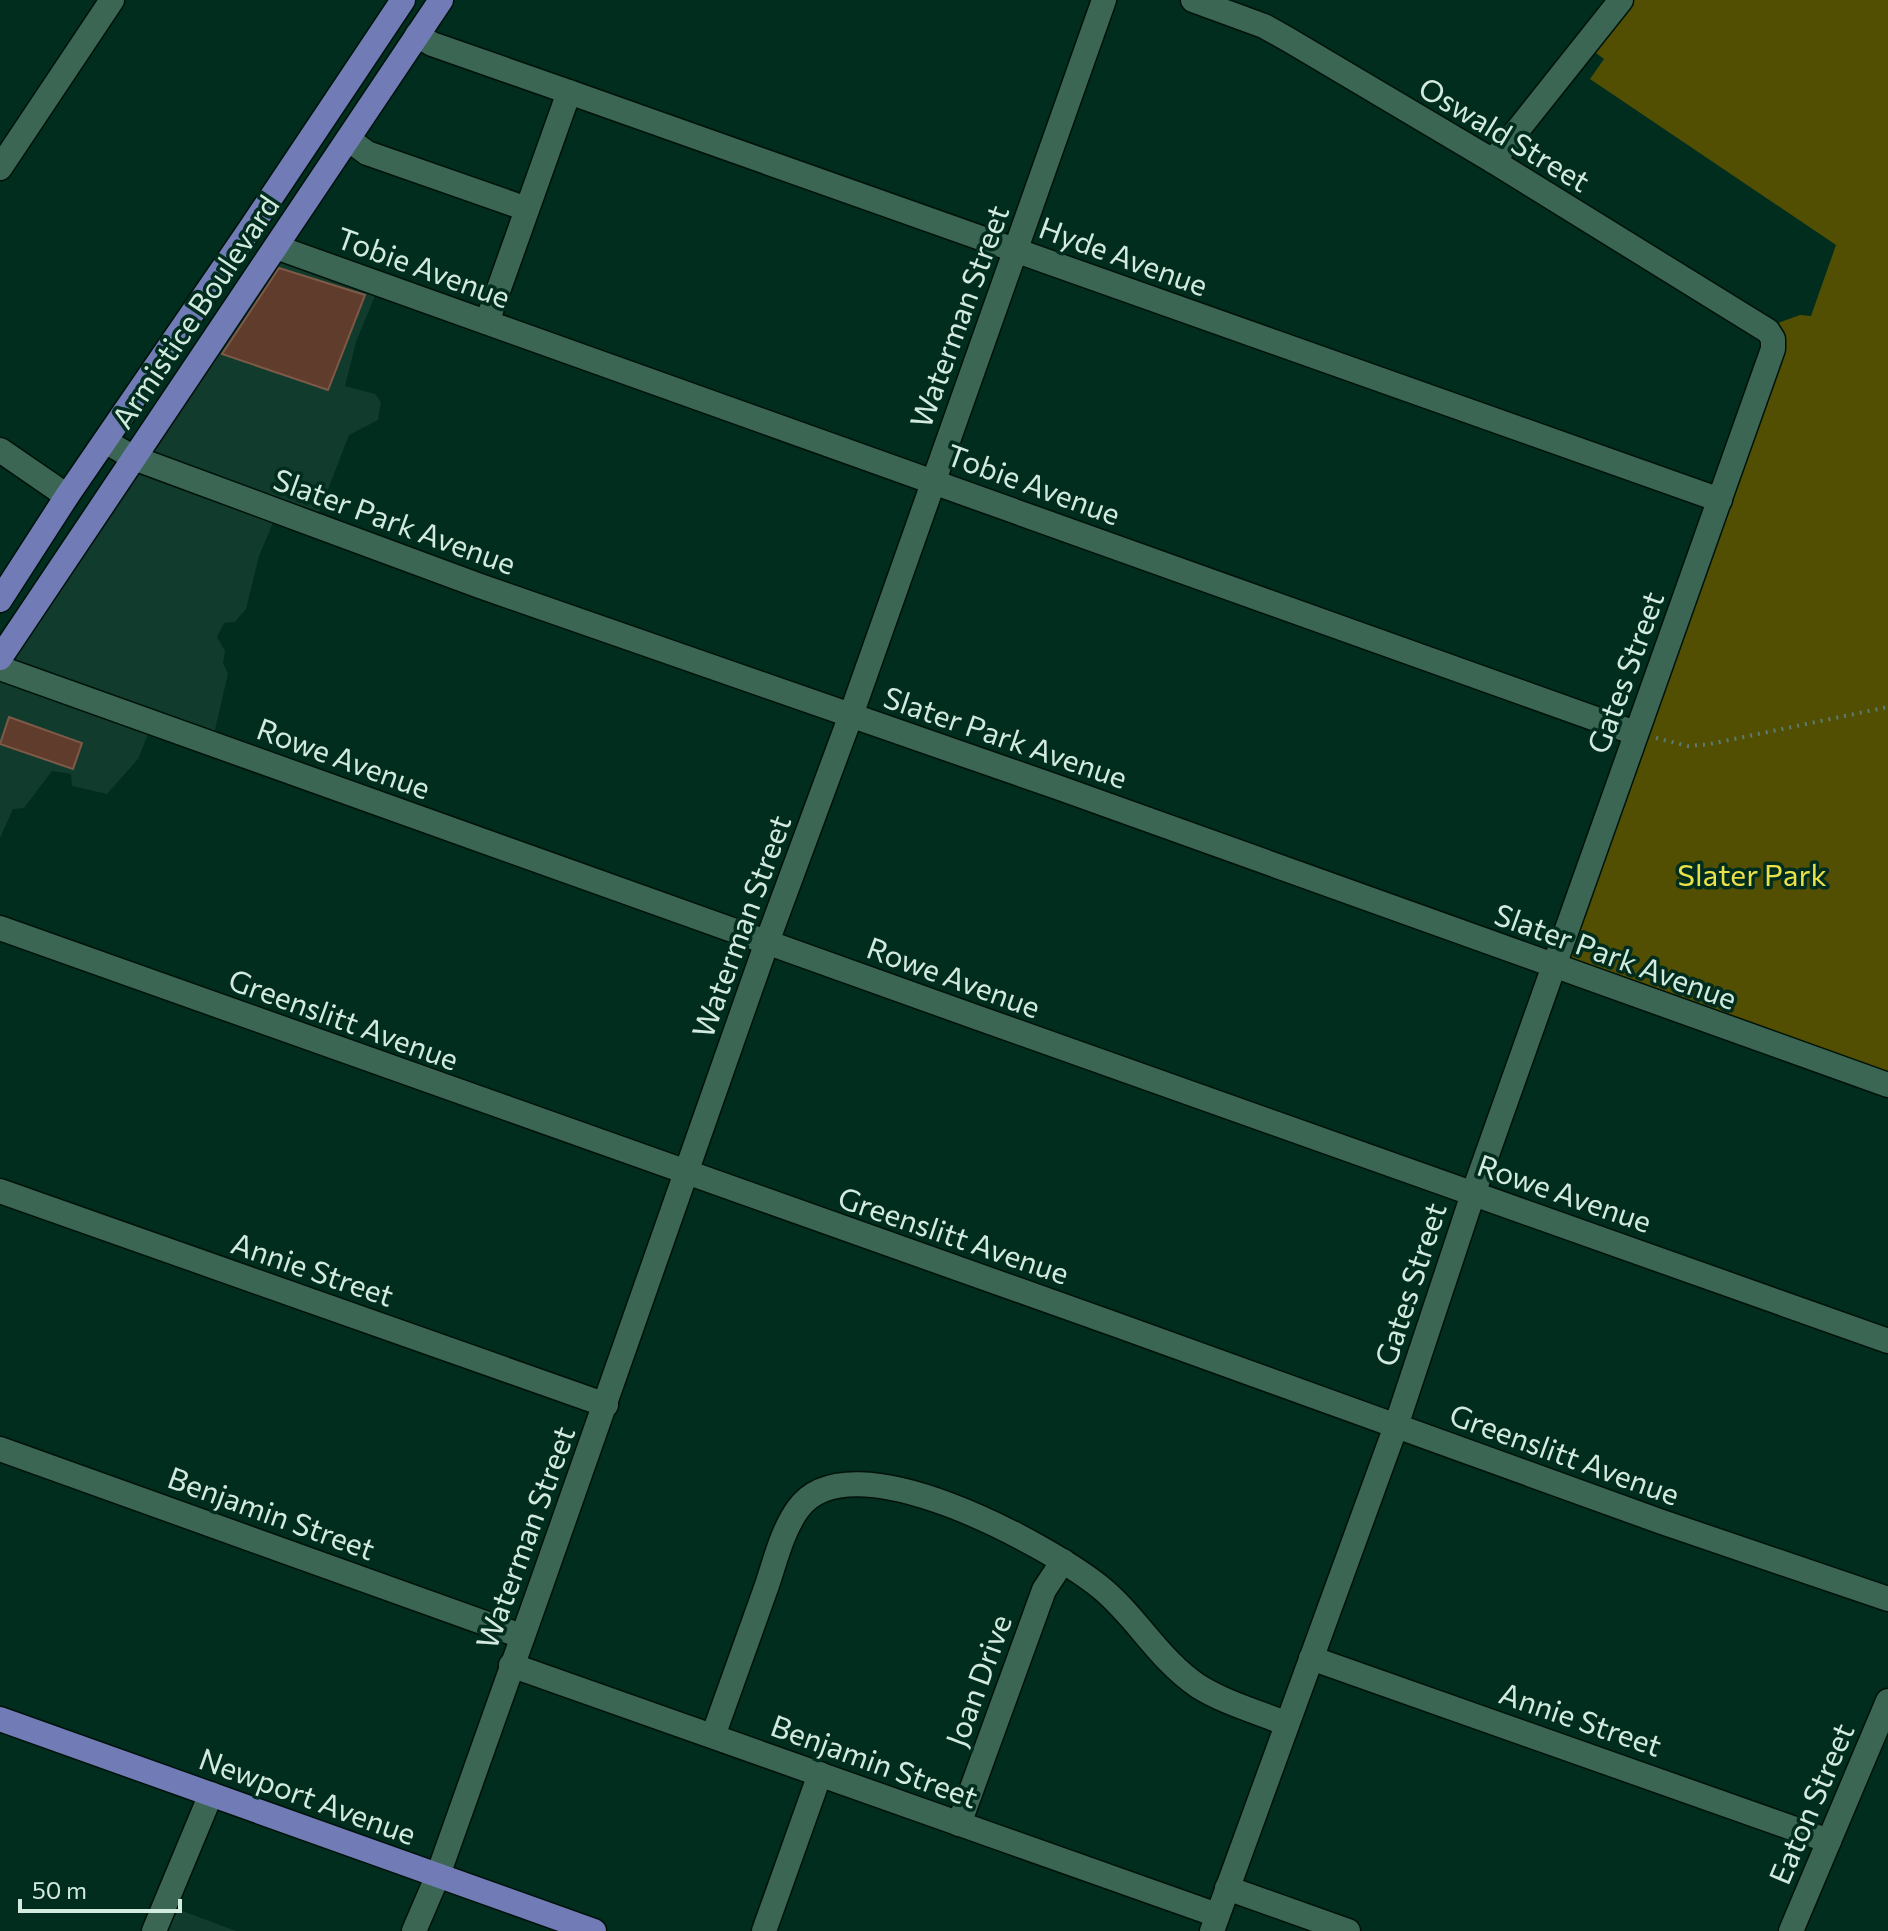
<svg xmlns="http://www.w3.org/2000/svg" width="1888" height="1931" font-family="Commissioner,sans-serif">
<rect width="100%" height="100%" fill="#002d1e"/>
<g fill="#113b2c">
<path d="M278 252 381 281 356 342 345 386 375 394 381 402 378 420 349 435 318 515 280 506 259 556 246 609 235 622 224 623 217 637 225 651 223 663 228 674 214 734 155 717 138 759 107 794 72 786 71 774 52 771 24 808 13 809 0 838V671Z"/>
<path d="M177 1909 236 1931H168Z"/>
</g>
<path fill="#534f02" d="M1616 0H1888V1083L1562 963 1770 326 1800 315 1811 316 1836 245 1590 79 1604 59 1584 44Z"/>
<g fill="#5f3c2b" stroke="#7f5948" stroke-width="2">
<path d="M279 268 365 295 328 390 222 354Z"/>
<path d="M9 717 82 743 73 769 0 744Z"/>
</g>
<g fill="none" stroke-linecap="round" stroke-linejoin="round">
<defs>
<g id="minor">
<path d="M1193 0 1264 26 1289 40 1493 161 1768 331 1773 339V349L1473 1194 1396 1426 1212 1931"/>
<path d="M417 35 432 44 569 92 1720 500"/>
<path d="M348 139 367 153 527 209"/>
<path d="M1493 161 1621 0"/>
<path d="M0 168 112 0"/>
<path d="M276 247 1635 733"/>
<path d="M487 322 569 92"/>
<path d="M105 441 134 458 480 586 1057 787 1888 1085"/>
<path d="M0 450 67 496"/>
<path d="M0 668C628 897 1259 1115 1888 1341"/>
<path d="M0 928 1117 1325 1662 1522 1888 1599"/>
<path d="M0 1191 606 1405"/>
<path d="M0 1449 521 1636"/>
<path d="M1311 1658 1829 1841"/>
<path d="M511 1665 1217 1915"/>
<path d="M713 1736C731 1687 748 1637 766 1588 775 1562 782 1531 798 1509 850 1435 1049 1546 1100 1587 1136 1616 1159 1660 1198 1686 1225 1703 1258 1712 1287 1724"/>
<path d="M959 1824 1044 1590 1063 1561"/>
<path d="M1227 1888 1348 1931"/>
<path d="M154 1931 211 1794"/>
<path d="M414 1931 438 1875 539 1591 767 942 851 715 1104 0"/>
<path d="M764 1931 820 1774"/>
<path d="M1791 1931 1888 1701"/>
</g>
<g id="major">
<path d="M0 600 67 496 248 232 403 0"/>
<path d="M0 658 441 0"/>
<path d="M0 1719 594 1931"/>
</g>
</defs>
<use href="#minor" stroke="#00120a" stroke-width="27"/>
<use href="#major" stroke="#00120a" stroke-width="27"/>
<path stroke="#597d70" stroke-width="4" stroke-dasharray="2 6" stroke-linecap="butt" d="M1656 738 1688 746 1710 744 1888 707"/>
<use href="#minor" stroke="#3b6654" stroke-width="24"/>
<use href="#major" stroke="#717cb6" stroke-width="24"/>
</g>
<g text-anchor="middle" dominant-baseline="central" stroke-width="7" stroke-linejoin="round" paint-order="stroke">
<g font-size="30" fill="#d3eadf" stroke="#002d1e">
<text transform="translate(1505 133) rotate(31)">Oswald Street</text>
<text transform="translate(1124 255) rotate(20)">Hyde Avenue</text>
<text transform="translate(424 266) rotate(20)">Tobie Avenue</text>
<text transform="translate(194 311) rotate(-56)">Armistice Boulevard</text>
<text transform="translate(958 316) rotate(-70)">Waterman Street</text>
<text transform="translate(1034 483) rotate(20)">Tobie Avenue</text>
<text transform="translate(395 520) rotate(20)">Slater Park Avenue</text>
<text transform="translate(1624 672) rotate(-70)">Gates Street</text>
<text transform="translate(1006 736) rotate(19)">Slater Park Avenue</text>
<text transform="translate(344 757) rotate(20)">Rowe Avenue</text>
<text transform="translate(740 926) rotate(-70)">Waterman Street</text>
<text transform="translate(1616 955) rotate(20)">Slater Park Avenue</text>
<text transform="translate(954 976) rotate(20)">Rowe Avenue</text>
<text transform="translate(344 1018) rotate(20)">Greenslitt Avenue</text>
<text transform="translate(1565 1192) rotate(19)">Rowe Avenue</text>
<text transform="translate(954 1234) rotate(19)">Greenslitt Avenue</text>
<text transform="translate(313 1268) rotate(19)">Annie Street</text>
<text transform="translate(1409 1284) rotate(-72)">Gates Street</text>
<text transform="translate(1565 1453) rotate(20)">Greenslitt Avenue</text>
<text transform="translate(272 1512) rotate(20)">Benjamin Street</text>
<text transform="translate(524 1537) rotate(-70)">Waterman Street</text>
<text transform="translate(977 1680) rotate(-70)">Joan Drive</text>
<text transform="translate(1581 1718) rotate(19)">Annie Street</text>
<text transform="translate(875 1760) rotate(20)">Benjamin Street</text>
<text transform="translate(308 1795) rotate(20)">Newport Avenue</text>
<text transform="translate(1810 1803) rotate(-67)">Eaton Street</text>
</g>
<g font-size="30" fill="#eae048" stroke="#002d1e">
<text x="1752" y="873">Slater Park</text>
</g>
</g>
<path d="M20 1899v12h160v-12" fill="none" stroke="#d3eadf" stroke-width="4"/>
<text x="32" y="1899" font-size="24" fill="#d3eadf" stroke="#002d1e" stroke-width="6" paint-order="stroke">50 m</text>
</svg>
